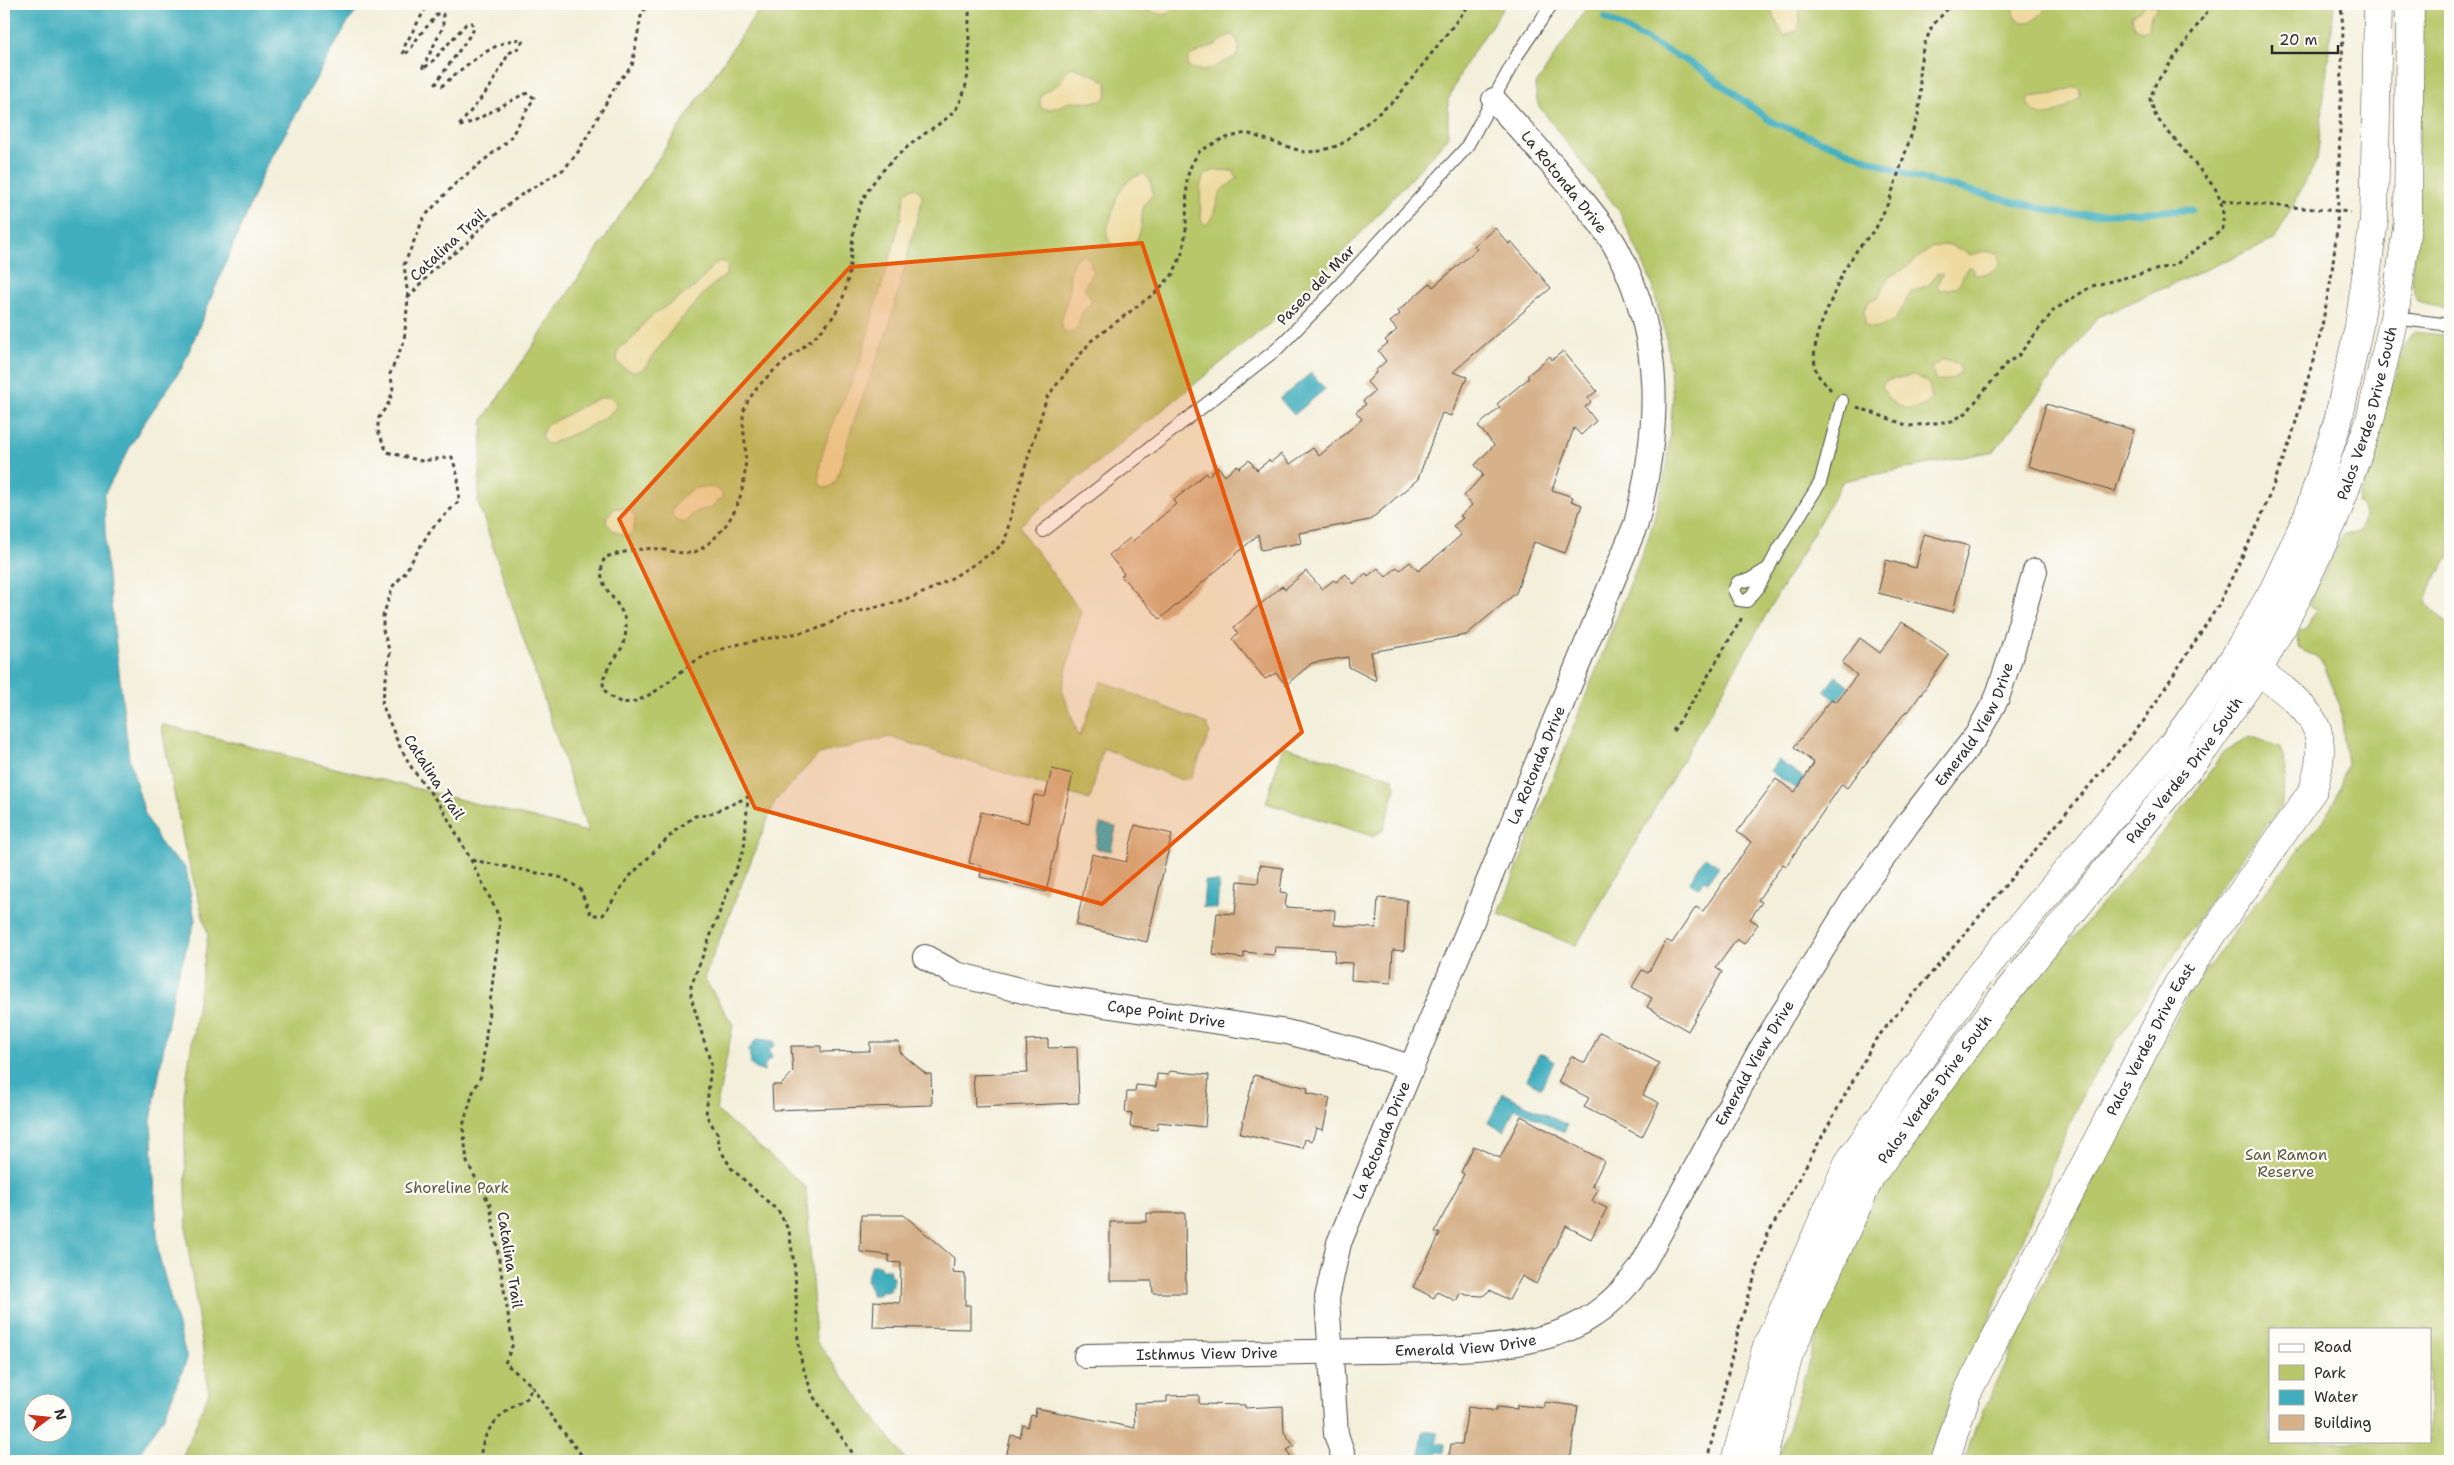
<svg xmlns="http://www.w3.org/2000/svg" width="2454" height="1465" font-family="'Shantell Sans',sans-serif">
<rect width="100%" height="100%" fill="#fdfcf7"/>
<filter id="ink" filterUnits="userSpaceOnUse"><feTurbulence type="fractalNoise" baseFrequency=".02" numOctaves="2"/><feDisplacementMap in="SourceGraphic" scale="10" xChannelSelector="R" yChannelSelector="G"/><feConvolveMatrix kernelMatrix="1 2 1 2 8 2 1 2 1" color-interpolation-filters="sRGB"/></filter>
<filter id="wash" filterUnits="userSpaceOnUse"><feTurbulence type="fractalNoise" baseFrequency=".0096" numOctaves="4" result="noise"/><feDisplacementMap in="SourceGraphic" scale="20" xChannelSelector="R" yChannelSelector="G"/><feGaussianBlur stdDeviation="1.12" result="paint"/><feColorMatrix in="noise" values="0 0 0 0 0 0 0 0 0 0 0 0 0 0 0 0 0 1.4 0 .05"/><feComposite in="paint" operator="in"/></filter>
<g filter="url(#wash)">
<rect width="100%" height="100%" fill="#f3efda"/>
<g fill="#b7c76a" stroke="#71794a" fill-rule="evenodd">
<path d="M762 4H1506L1465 64 1448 100V138L1300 299 1020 525 1024 535 1081 611 1062 689 1079 737 1101 681 1207 724 1210 733 1191 778 1182 780 1103 748 1090 800 890 737 819 754 775 801 704 978 733 1025 716 1110 806 1187 816 1341 907 1461H181L209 1392 187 1240 184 1095 208 935 184 845 161 724 588 832 478 502 483 420Z"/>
<path d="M1589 4H2334L2317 160 2275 239 2098 317 1994 451 1843 481 1576 946 1499 914 1650 534 1667 466 1673 398 1666 335 1650 278 1619 211 1538 105 1535 86Z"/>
<path d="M2422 4H2450V309L2417 301 2412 282Z"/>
<path d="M2415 332 2450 336V556L2433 581 2426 603 2450 626V1461H1964L1975 1429 2074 1218 2187 996 2249 912 2322 821 2336 798 2347 765 2340 705 2324 665 2318 658 2300 649 2298 639 2300 630H2306L2316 609 2308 605 2343 534 2358 533C2366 522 2368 511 2357 503L2366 477 2403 348ZM2270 1329H2430V1441H2270Z"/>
<path d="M2250 736 2280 747 2287 771 2280 808 2219 888 2083 1092 1983 1334 1936 1436 1931 1461H1778L1841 1258 1895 1162 1954 1078 2186 805 2224 752Z"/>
<path d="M1283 746 1393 778 1396 787 1383 830 1373 836 1266 803Z"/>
</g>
<g fill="#eeda9e" stroke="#8c8264">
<path d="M1111 4H1184L1165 15Z"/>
<path d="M1770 4H1799L1800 20 1798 30 1784 36 1773 15Z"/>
<path d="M2017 4H2049C2041 16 2028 30 2014 17V9Z"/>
<path d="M2146 4 2159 6 2151 15 2149 29 2142 31 2134 28 2132 15 2141 10Z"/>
<path d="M1230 35 1234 36C1240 43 1241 50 1235 57L1205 71 1188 68V59L1193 54 1215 45Z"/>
<path d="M1073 67 1099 77 1106 82C1114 110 1085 100 1071 102 1061 104 1051 112 1041 108 1036 90 1051 92 1060 82 1065 75 1065 70 1073 67Z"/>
<path d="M2075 87 2080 89V97C2066 107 2041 129 2027 103L2029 97 2053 94Z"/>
<path d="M1215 170 1233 171 1237 178C1233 184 1225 185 1221 191 1215 202 1216 216 1206 225L1201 220 1200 187 1204 175Z"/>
<path d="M1144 174 1150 180 1153 194C1150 199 1146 201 1144 206 1140 217 1144 230 1136 240 1128 251 1110 250 1107 235 1106 228 1110 223 1111 216 1116 198 1122 177 1144 174Z"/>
<path d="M915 188 922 194V200L888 330 853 423 837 479 832 486 826 488 820 485C812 455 852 387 862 356 867 338 871 319 877 301 888 265 899 232 905 194L910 189Z"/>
<path d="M1941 245 1953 246 1970 255 1985 251 1998 254 2000 263C1995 272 1983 276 1974 274L1972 267H1968C1957 284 1965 288 1940 290L1937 286 1942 274 1937 273 1930 284 1911 292 1895 320 1878 327 1872 328 1865 325 1864 310 1868 302 1879 296 1889 277 1902 270 1931 248Z"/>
<path d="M1083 254 1090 261 1093 271 1084 288 1092 300C1090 304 1087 306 1085 309 1076 320 1084 330 1066 332L1062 329 1061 323 1069 293 1070 272 1075 259Z"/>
<path d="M721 261 728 266 726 275 709 288 674 327 645 367C636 375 627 371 618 363 614 346 624 347 634 337 638 332 641 326 646 321 662 307 681 298 697 285 705 278 711 264 721 261Z"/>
<path d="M1942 360H1949L1960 366 1961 371C1956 379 1945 382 1936 380L1931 369Z"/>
<path d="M1913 375 1919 377 1929 384 1932 399C1915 417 1889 408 1882 386L1885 381Z"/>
<path d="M604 397H611L617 403C615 419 566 436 553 443L547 444 541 437 546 425C569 416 580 404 604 397Z"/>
<path d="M716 488 722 493V498L710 508 695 512 684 523 676 520 672 515C672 508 675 505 679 500 693 486 696 487 716 488Z"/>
<path d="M616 508 629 509 635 516 634 530 629 536C621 536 609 529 606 522L607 516Z"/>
</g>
<g fill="#41aebe" stroke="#366c74" fill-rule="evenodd">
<path d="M4 4H363L348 22 263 173 182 368 140 429 104 495 106 560 129 758 145 814 163 848 186 868 195 921 174 988 151 1121 158 1252 187 1359 165 1415 134 1461H4ZM32 1402H62V1432H32Z"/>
<path d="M1311 373 1325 389 1294 415 1280 399Z"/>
<path d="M1836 676 1865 698 1837 701 1824 691Z"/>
<path d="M1778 760 1804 778 1796 789 1770 771Z"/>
<path d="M1100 824 1116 827 1111 851 1095 848Z"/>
<path d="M1705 857 1719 866 1708 882 1704 880 1698 888 1689 883Z"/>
<path d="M1205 881 1219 882 1217 909 1203 907Z"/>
<path d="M759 1039 774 1041 775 1045 769 1050 772 1058 765 1064 764 1071 758 1070 751 1065 749 1050 755 1041Z"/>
<path d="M1539 1054 1547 1055 1554 1062 1541 1088 1527 1080Z"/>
<path d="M1503 1093 1567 1125 1564 1132 1515 1108 1504 1131 1488 1123Z"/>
<path d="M871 1265H880V1269H890V1276H893V1285H890V1291H879V1295H871V1290L866 1280Z"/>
<path d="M1423 1431 1438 1433 1437 1443 1445 1444 1444 1453 1436 1452 1435 1461H1419Z"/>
</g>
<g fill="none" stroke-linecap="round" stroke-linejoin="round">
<path stroke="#41aebe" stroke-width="7" d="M1605 18 1700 68 1772 122 1914 177 2069 215 2192 210"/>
</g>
<g id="blocks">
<g fill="#d6b189">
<path d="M1495 228 1509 244 1511 241 1551 288 1453 372 1467 377 1451 416 1442 413 1418 479 1370 520 1299 533 1301 543 1261 550 1258 535 1160 619 1121 576 1124 574 1109 555 1130 538 1133 541 1176 504 1173 501 1206 473 1208 476 1218 467 1225 476 1237 465 1239 468 1249 460 1257 470 1269 460 1271 462 1281 454 1290 464 1313 448 1319 456 1362 419 1356 412 1366 404 1363 401 1375 391 1367 382 1376 373 1375 371 1386 361 1378 351 1388 343 1385 340 1397 330 1390 322 1400 314 1398 311 1430 283 1433 287 1477 249 1474 246Z"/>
<path d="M1563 351 1597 391 1588 398 1591 402 1585 407 1596 421 1581 435 1574 428 1552 490 1573 497 1571 501 1582 505 1565 553 1534 542 1516 593 1466 635 1371 652 1376 681 1349 667 1348 657 1312 663 1286 685 1276 673 1265 679 1232 639 1238 633 1234 627 1282 586 1285 589 1306 571 1322 589 1334 580 1336 582 1346 574 1354 584 1366 573 1368 576 1378 568 1386 577 1397 567 1400 570 1410 562 1418 571 1443 551 1461 535 1453 526 1463 518 1460 516 1472 505 1464 496 1483 475 1475 465 1494 445 1478 426 1500 407 1497 404 1529 378 1527 376 1550 356 1552 360Z"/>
<path d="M2046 404 2134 430 2115 492 2028 466Z"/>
<path d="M1924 534 1969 546 1953 612 1878 593 1886 560 1916 568Z"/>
<path d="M1902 622 1949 655 1908 712 1906 711 1847 788 1842 784 1786 866 1783 864 1758 900 1762 902 1750 919 1758 924 1744 944 1737 939 1716 968 1722 972 1688 1031 1647 1007 1652 998 1632 987 1642 970 1648 973 1666 940 1672 943 1696 907 1703 911 1751 842 1737 832 1776 779 1795 792 1814 763 1794 747 1832 699 1836 702 1857 675 1842 663 1860 638 1880 653Z"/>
<path d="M1052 769 1073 774 1046 892 980 877 982 866 969 863 981 812 1028 823 1034 795 1045 797Z"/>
<path d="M1135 825 1172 834 1147 942 1076 925 1092 854 1126 862Z"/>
<path d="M1260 865 1283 868 1280 892 1287 893 1285 907 1335 910 1334 925 1376 928 1378 898 1407 900 1404 951 1393 950 1391 983 1351 980 1352 963 1334 962 1335 950 1275 947 1274 955 1244 952V958L1213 955 1217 913 1235 914 1238 881 1258 883Z"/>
<path d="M1600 1032 1659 1063 1643 1095 1659 1103 1642 1137 1584 1107 1589 1098 1558 1082 1571 1056 1585 1063Z"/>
<path d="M1048 1039V1048L1077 1047 1079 1103 975 1107 973 1075 1028 1073 1026 1040Z"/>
<path d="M870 1042H899L900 1052 926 1074H931L932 1105 773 1110 772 1085H781L793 1072 791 1046H821V1052L870 1051Z"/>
<path d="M1169 1071 1209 1075 1205 1127 1158 1122 1157 1130 1130 1127 1132 1113 1125 1112 1127 1092H1135L1136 1085 1156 1087 1157 1074 1168 1075Z"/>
<path d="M1254 1075 1308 1088 1307 1093 1330 1098 1323 1130 1316 1128 1312 1141 1305 1139 1303 1148 1240 1134Z"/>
<path d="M1521 1116 1604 1161 1592 1186 1598 1189 1592 1201 1607 1208 1591 1239 1566 1226 1536 1284 1522 1276 1509 1300 1490 1290 1483 1296 1466 1295 1461 1292 1456 1301 1437 1292 1434 1298 1413 1287 1440 1234 1435 1232 1464 1174 1461 1172 1474 1146 1500 1158Z"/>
<path d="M1147 1213H1185L1186 1293H1153L1152 1281H1110V1222H1147Z"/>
<path d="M861 1215H904L954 1258 953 1273 965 1274V1305H970V1329L873 1327 874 1301 900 1303 901 1263 889 1262V1255L860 1252Z"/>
<path d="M1199 1395V1404L1245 1405V1408L1283 1406 1284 1432 1294 1446 1287 1450 1293 1461H1005L1011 1435 1020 1437 1023 1425 1028 1427 1031 1415 1035 1416 1036 1408 1135 1428 1134 1403 1167 1402V1396Z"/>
<path d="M1544 1402 1578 1406 1570 1461H1448L1451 1444H1462L1468 1407 1496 1411V1407L1517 1409V1405L1544 1408Z"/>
</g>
</g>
</g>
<g filter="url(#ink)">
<use href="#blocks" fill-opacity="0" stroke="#494845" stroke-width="1"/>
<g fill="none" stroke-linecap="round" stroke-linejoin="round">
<defs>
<g id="lane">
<path d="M2394 318 2450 325"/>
<path d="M1043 531 1277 349 1331 294 1466 148 1518 54 1552 4"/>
<path d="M1769 568 1749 580 1738 582 1734 590 1739 600 1747 601 1758 588 1777 552 1820 483 1842 401"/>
</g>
<g id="street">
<path id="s1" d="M925 957 956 974 1043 996 1287 1032 1353 1049 1410 1067"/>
<path id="s2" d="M1086 1356C1181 1354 1275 1353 1370 1351 1428 1350 1503 1352 1558 1333 1593 1321 1618 1298 1640 1269L1761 1049 1853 900 1909 822 1976 736 1997 698 2013 649 2035 571"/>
<path id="s3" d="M1345 1461 1336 1434 1327 1298 1339 1243 1636 524C1660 429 1664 343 1619 253 1610 234 1595 217 1582 200 1554 166 1524 133 1494 100"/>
</g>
<g id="secondary">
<path id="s4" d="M1945 1461 1967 1393 2178 984 2313 790C2318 772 2322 755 2319 737 2313 704 2263 674 2237 659"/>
</g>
<g id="primary">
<path d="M1735 1461 1766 1349 1848 1163 1977 978 2173 744 2234 658 2274 589 2308 515 2338 421 2359 326 2374 220 2378 4"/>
<path id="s5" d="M1762 1461 1789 1354 1871 1176 2000 1001 2205 748 2258 671 2300 592 2336 515 2370 420 2394 318 2408 220 2410 4"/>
</g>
</defs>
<use href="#lane" stroke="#494845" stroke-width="14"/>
<use href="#street" stroke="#494845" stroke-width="26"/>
<use href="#secondary" stroke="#494845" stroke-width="29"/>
<use href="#primary" stroke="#494845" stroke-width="29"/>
<g stroke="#494845" stroke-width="3" stroke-dasharray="4 4" stroke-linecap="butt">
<path d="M970 4C966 37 975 73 959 104 952 118 931 128 919 138 897 154 870 180 860 206 846 243 857 284 832 318 809 350 767 366 747 403 740 415 744 430 745 443 748 482 740 516 710 542 691 560 679 551 657 549 640 547 621 553 605 557 591 589 623 598 626 625 626 633 625 641 622 647 616 661 588 683 614 699 640 715 678 670 699 659 736 639 780 639 820 628 828 625 836 619 844 616 871 607 901 603 927 591 951 580 974 564 996 550L1005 541 1013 506 1047 397 1091 341 1155 293 1173 274 1183 251 1186 229 1187 178 1192 163 1200 151 1222 139 1246 133 1304 152 1320 151 1340 145 1396 99 1470 4"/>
<path d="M2222 201 2350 212"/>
<path d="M408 297 404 265 424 217 455 184 509 140 534 98 528 93 520 96 474 121 458 127 490 87 509 53 520 47 523 40C501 35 458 71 442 86L436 83 473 31 472 23 466 24 430 64 422 69 443 27V14H437C432 22 425 28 419 36 413 44 412 50 403 55L404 47 428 4"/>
<path d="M1831 390 1816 373 1814 357 1817 334 1843 272 1857 250 1876 228 1889 201 1918 115 1921 95 1919 72 1923 48 1932 26 1952 4"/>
<path d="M1857 407 1909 426 1952 421 1966 413 2007 363 2018 356 2054 310 2092 286 2175 265 2222 230C2225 214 2222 202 2215 188L2156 117 2150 99 2156 83 2207 12 2210 4"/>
<path d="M1673 731 1698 693 1743 616"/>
<path d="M472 860 563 878 580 889 591 915H603L628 878 675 831 695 816 708 815 748 797 744 849 691 986V997L711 1064 706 1115 717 1133 720 1149 731 1168 779 1212 789 1231 795 1270 798 1340 802 1364 813 1396 858 1461"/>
<path d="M480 1461C482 1427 501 1413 529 1397L531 1385"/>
<path d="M586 1461 551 1416 531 1385 505 1363 513 1344 490 1205 467 1162 463 1126 473 1092 481 1076 500 922 496 910 471 860 442 808 413 770 399 745 382 704 390 653 383 630V616L393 586 404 574 431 529 459 501 458 477 452 457 422 461 387 452 378 431V419L390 401 393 387 390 374 404 341 408 298 435 268 467 243 486 222 521 195 564 169 578 152 618 82 632 66 641 16 647 4"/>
<path d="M1707 1461 1738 1331 1767 1236 1876 1039 2143 722 2218 606 2259 522 2291 439 2320 336 2331 279 2337 229 2343 29 2341 4"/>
</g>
<use href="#lane" stroke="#fff" stroke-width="12"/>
<use href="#street" stroke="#fff" stroke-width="24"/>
<use href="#secondary" stroke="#fff" stroke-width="28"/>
<use href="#primary" stroke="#fff" stroke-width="28"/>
</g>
</g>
<path fill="#e8590c" fill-opacity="0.2" stroke="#e8590c" stroke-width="4" stroke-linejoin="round" d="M1142 243 1302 732 1102 904 755 808 619 519 850 267Z"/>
<g text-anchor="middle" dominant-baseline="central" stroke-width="4.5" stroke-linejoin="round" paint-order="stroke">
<g font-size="15" fill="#2b2b2b" stroke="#fdfcf7">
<text transform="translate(1564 182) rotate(51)">La Rotonda Drive</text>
<text transform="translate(448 245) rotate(-43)">Catalina Trail</text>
<text transform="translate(1316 285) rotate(-46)">Paseo del Mar</text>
<text stroke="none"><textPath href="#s5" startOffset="1224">Palos Verdes Drive South</textPath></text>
<text stroke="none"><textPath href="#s2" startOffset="1220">Emerald View Drive</textPath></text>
<text stroke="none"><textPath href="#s3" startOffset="738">La Rotonda Drive</textPath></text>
<text stroke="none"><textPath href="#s5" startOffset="819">Palos Verdes Drive South</textPath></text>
<text transform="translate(434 777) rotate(57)">Catalina Trail</text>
<text stroke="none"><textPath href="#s1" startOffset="250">Cape Point Drive</textPath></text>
<text stroke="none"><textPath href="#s4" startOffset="470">Palos Verdes Drive East</textPath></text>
<text stroke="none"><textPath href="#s2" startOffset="815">Emerald View Drive</textPath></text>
<text stroke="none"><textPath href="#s5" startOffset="414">Palos Verdes Drive South</textPath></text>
<text stroke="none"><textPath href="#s3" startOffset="332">La Rotonda Drive</textPath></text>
<text transform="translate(510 1260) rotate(81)">Catalina Trail</text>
<text stroke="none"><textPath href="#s2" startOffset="380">Emerald View Drive</textPath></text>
<text stroke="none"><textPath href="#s2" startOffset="121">Isthmus View Drive</textPath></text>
</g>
<g font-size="15" fill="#555a3e" stroke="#fdfcf7">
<text x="2286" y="1155">San Ramon<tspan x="2286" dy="17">Reserve</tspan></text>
<text x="457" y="1188">Shoreline Park</text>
</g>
</g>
<rect width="2454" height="1465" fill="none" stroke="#fdfcf7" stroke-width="20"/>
<rect x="2269" y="1328" width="162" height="115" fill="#fdfcf7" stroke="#a9a8a5"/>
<rect x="2279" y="1344" width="25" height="8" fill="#ffffff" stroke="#a9a8a5"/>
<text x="2314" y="1352" font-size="15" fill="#2b2b2b">Road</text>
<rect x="2279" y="1365" width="25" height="15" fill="#b7c76a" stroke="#a9a8a5"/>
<text x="2314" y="1378" font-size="15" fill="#2b2b2b">Park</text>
<rect x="2279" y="1390" width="25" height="15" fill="#41aebe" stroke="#a9a8a5"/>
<text x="2314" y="1402" font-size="15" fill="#2b2b2b">Water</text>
<rect x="2279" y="1415" width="25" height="15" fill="#d6b189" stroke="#a9a8a5"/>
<text x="2314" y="1428" font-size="15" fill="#2b2b2b">Building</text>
<g transform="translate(48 1418) rotate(74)"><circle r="24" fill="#fdfcf7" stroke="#a9a8a5"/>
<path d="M0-4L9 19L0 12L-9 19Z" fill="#c8321e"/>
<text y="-8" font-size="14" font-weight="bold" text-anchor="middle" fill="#2b2b2b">N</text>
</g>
<path d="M2272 45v8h66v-8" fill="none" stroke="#2b2b2b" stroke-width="2.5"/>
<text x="2279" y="45" font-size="15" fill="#2b2b2b" stroke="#fdfcf7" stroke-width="4" paint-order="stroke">20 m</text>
</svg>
